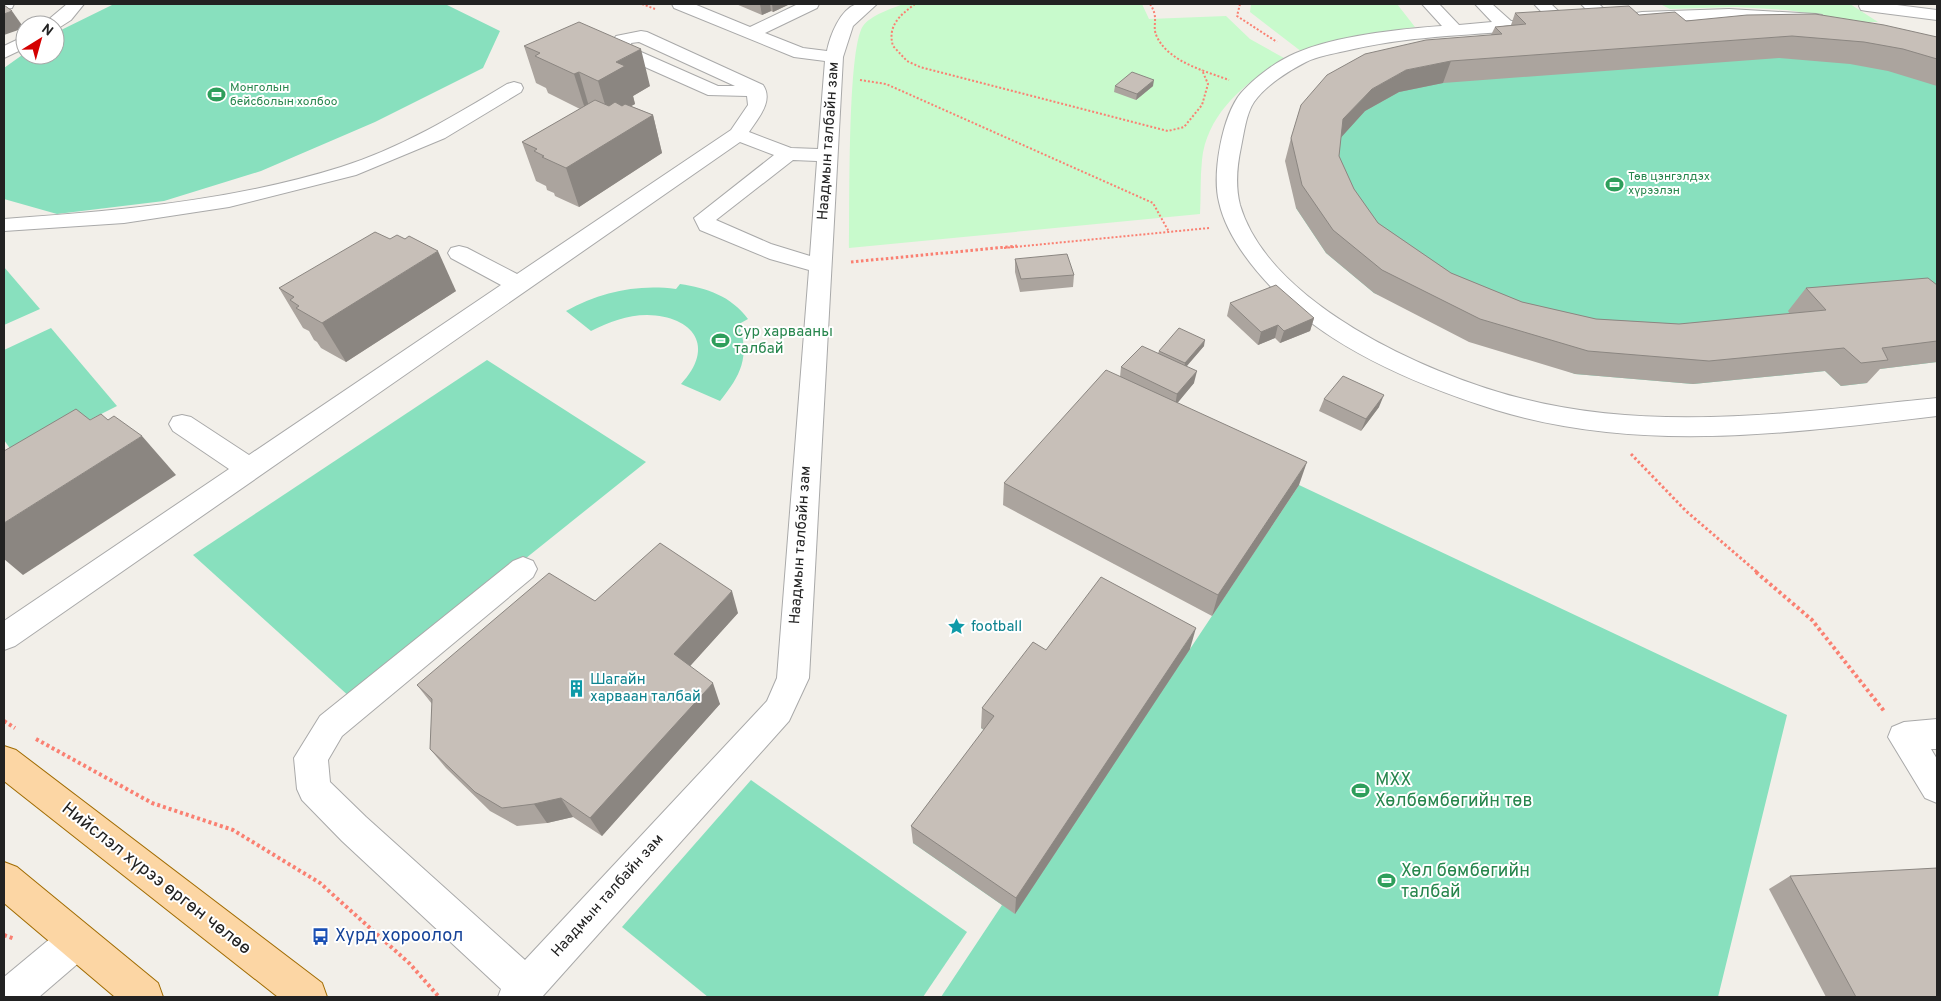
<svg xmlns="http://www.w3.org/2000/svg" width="1941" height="1001" font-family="Overpass,sans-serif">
<rect width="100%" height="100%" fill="#f2efe9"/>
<g fill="#c8facc">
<path d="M903 4H1142L1149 19 1226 16 1250 39 1284 58C1247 82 1207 112 1202 160 1200 178 1201 196 1200 214L849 248C850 211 847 49 863 26 871 15 891 9 903 4Z"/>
<path d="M1251 4H1397L1415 27 1355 36 1302 52 1250 12Z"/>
<path d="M1660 4H1850L1878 22H1864L1787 10 1735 7 1670 9Z"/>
</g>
<g fill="#88e0be">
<path d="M114 4H445L500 31 483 68 375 122 261 171 164 201 57 214 4 199V68L25 53V55H55V33Z"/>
<path d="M1486 48 1937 63V362L1863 371 1867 383 1841 386 1825 371 1693 384 1575 374 1374 293 1326 253 1296 208V127Z"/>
<path d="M4 267 40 309 4 325Z"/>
<path d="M680 284C707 288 731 296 748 319L739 324C750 357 741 375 720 401L681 384C716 347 694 316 647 315 627 315 609 322 591 331L566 311C601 292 636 284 676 289Z"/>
<path d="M51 328 117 406 16 457 4 440V350Z"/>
<path d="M487 360 646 462 351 698 193 555Z"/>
<path d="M1299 485 1787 715 1718 997H941L1002 905 913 843 993 736 981 728 1031 663 1043 670 1098 599 1190 649Z"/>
<path d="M751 780 967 932 923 997H708L622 927Z"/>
</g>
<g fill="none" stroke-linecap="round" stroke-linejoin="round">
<defs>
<g id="minor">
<path d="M4 4H14L12 8 4 9Z"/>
<path d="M67 4H84L71 20 57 29H55V25H42Z"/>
<path d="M672 4H694L750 27 798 4H819L817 8 765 33 803 48 827 51C830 36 840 9 857 4 863 2 872 4 877 4L853 26 843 57 809 678 789 721 542 997H498L501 989 342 841 302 800 297 789 294 758 320 716 513 561 523 557 533 561 537 569 533 577 342 736 328 760 330 782 366 817 525 960 767 701 777 678 809 270 770 259 700 230 694 218 774 155 740 142 15 646 4 650V621L229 469 173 431 169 424 173 417 182 415 191 417 249 455 501 285 451 258 448 253 451 248 459 246 467 248 517 274 731 130 748 105 747 96 708 95 618 55 613 40 616 36 641 31 647 32 763 85C774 101 758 118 749 132L791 148 818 149 825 61 794 57 674 8ZM639 42 735 86H718L632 48 631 43ZM793 160 817 161 810 256 771 244 716 220Z"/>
<path d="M1422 4H1439L1459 25 1492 22 1475 4H1492L1511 21H1538L1541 25 1538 29 1532 30C1469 35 1406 36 1345 51 1332 54 1318 56 1306 62 1288 71 1265 86 1254 102 1246 114 1244 133 1241 147 1237 166 1235 185 1240 205 1269 303 1425 373 1516 397 1653 434 1798 412 1937 398V416C1791 433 1639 454 1496 410 1423 387 1342 354 1285 301 1258 275 1227 239 1219 202 1212 174 1222 116 1241 93 1255 77 1277 61 1296 53 1335 36 1399 29 1442 26Z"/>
<path d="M1534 4H1551L1570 22 1567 26H1555Z"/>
<path d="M1581 4H1599L1615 20 1612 24H1600Z"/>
<path d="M1860 4H1889L1937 10V20L1867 11 1861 10 1859 6Z"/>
<path d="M1729 9 1816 14 1822 15 1825 19 1822 23 1816 24 1729 19 1642 22 1636 21 1633 17 1636 13 1642 12Z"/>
<path d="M25 36V48L4 58V46Z"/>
<path d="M514 82 521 84 523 88 521 92 445 138 356 175 229 207 124 223 4 231V219C118 211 232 201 341 167 401 148 454 116 507 84Z"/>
<path d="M1937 719V749H1931L1937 759V803L1925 798 1888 737 1892 727 1904 722Z"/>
<path d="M76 923 89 928 94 941 89 954 39 997H4V977L63 928Z"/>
</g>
<g id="major">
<path d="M4 746 16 750 322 983 327 997H278L4 781Z"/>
<path d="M4 862 17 867 158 983 163 997H115L4 903Z"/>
</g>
</defs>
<use href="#minor" stroke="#a9a9a9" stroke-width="2"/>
<use href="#major" stroke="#a06b00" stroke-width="2"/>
<g stroke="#fa8072" stroke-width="2" stroke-dasharray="2 2" stroke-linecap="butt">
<path d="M642 4 655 9"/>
<path d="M915 4C900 15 887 26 893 46L907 61 920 67 1168 131 1184 127 1202 105 1208 84 1202 70"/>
<path d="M1150 4C1160 19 1151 25 1157 37 1169 62 1205 71 1229 80"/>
<path d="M1240 4 1237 16 1277 42"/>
<path d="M860 80 886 84 1153 203 1169 232"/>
<path d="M1004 248 1209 228"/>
</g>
<g stroke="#fa8072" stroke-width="3" stroke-dasharray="2.5 2.5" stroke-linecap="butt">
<path d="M851 262 1017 246"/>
<path d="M1631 454 1686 511 1758 573"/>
</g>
<g stroke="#fa8072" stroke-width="4" stroke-dasharray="3 3" stroke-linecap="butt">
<path d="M1756 572 1812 620 1884 711"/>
<path d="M4 721 15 728"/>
<path d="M36 739 152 803 233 830 320 883 410 964 439 997"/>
<path d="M4 935 15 939"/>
</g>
<use href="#minor" fill="#fff" fill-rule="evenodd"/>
<use href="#major" fill="#fcd6a4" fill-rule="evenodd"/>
</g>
<g fill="#aba49e">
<path d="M736 4H790L773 12 771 11 762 15Z"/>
<path d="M1515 13 1639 15 1686 21 1937 37V86L1888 71 1850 64 1779 58 1443 83 1399 92 1365 111 1341 137 1339 156 1354 189 1378 223 1451 273 1522 302 1596 319 1679 324 1790 314 1788 311 1806 288 1937 285V362L1880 369 1867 383 1841 386 1825 371 1693 384 1575 374 1469 342 1374 293 1326 253 1296 208 1285 161 1291 138 1491 35 1495 27 1511 25Z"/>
<path d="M524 46 650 86 633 96 635 104 631 106 653 115 662 153 579 207 555 196 554 193 547 190 546 186 536 181 522 142 580 109 548 93 546 88 536 83Z"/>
<path d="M1115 86H1153L1136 100 1114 92Z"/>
<path d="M1015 259 1074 275 1073 287 1020 292 1015 272Z"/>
<path d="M279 288 456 291 346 362 321 348 317 342 314 340 309 331 303 328Z"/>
<path d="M1230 303 1314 318 1310 331 1280 343 1275 338 1258 345 1227 316Z"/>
<path d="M1204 346 1187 366 1194 383 1177 403 1299 485 1212 616 1003 505 1004 483 1120 377 1121 367 1158 353 1159 351Z"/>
<path d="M1324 399 1379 407 1361 431 1319 411Z"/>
<path d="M595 601 738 613 690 666 720 704 602 836 573 817 547 823 517 826 490 811 446 768 430 749 432 704 417 685Z"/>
<path d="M1190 649 1015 914 913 843 911 826 984 730 981 728 982 708 1046 650Z"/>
<path d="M1790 876 1937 997H1826L1769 889Z"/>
</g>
<g fill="#8b8681">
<path d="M760 4H770L771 11 762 15Z"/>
<path d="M772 4H790L773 12Z"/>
<path d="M12 11 24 28 4 35V14Z"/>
<path d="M641 49 650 86 633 96 635 104 609 118 598 81 616 62Z"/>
<path d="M1451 61 1443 83 1399 92 1365 111 1337 142 1343 119 1372 89 1406 70Z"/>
<path d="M579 72 590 110 586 112 574 74Z"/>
<path d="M1154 80 1153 86 1136 100 1137 94Z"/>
<path d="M653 115 662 153 579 207 566 168Z"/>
<path d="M438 251 456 291 346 362 322 323Z"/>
<path d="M1314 318 1310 331 1280 343 1284 331Z"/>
<path d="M1278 325 1275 338 1258 345 1261 332Z"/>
<path d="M1205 340 1204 346 1184 369 1185 363Z"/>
<path d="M1197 371 1194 383 1175 406 1177 394Z"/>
<path d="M1384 395 1379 407 1361 431 1366 419Z"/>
<path d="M142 436 176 475 23 575 4 559V523Z"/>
<path d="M1307 462 1299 485 1212 616 1218 595Z"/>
<path d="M732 591 738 613 682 675 674 654Z"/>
<path d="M1196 628 1190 649 1015 914 1016 898Z"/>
<path d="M713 683 720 704 602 836 590 818Z"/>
<path d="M561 798 573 817 547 823 534 804Z"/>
</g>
<g fill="#c7bfb8" stroke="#8b8681">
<path d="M4 5 12 11 4 14Z"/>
<path d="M1629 6 1639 15 1675 12 1686 21 1747 15 1815 14 1884 25 1937 37V59L1903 49 1864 42 1792 36 1451 61 1406 70 1372 89 1343 119 1339 156 1354 189 1378 223 1451 273 1522 302 1596 319 1679 324 1826 310 1806 288 1928 278 1937 285V341L1882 348 1888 360 1861 363 1844 348 1709 361 1588 351 1480 319 1382 270 1333 230 1302 185 1291 138 1301 105 1327 75 1365 54 1426 40 1502 34 1495 27 1526 24 1515 13Z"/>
<path d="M579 22 641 49 616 62 625 66 598 81 579 72 574 74 535 56 540 53 524 46Z"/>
<path d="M1132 72 1154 80 1137 94 1115 86Z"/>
<path d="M595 100 609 106 615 102 622 106 625 104 653 115 566 168 542 157 544 156 534 151 537 149 522 142Z"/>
<path d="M375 232 390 239 397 235 405 239 409 236 438 251 322 323 296 308 299 306 290 300 294 297 279 288Z"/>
<path d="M1067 254 1074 275 1021 279 1015 259Z"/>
<path d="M1276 285 1314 318 1284 331 1278 325 1261 332 1230 303Z"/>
<path d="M1179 328 1205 340 1185 363 1159 351Z"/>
<path d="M1142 346 1197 371 1177 394 1121 367Z"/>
<path d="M1106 370 1307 462 1218 595 1004 483Z"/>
<path d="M1343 376 1384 395 1366 419 1324 399Z"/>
<path d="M76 409 90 420 101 414 108 420 114 416 142 436 4 523V451Z"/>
<path d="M660 543 732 591 674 654 713 683 590 818 561 798 534 804 502 808 475 792 430 749 432 699 417 685 549 573 595 601Z"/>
<path d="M1101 577 1196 628 1016 898 911 826 994 716 982 708 1033 642 1046 650Z"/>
<path d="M1937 868V997H1856L1790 876Z"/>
</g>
<defs>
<symbol id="stadium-bare" viewBox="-9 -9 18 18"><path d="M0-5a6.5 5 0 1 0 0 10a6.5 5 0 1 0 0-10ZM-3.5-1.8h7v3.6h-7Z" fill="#2e9e5b" stroke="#fff" stroke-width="2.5" paint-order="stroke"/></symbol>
<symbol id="sight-bare" viewBox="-9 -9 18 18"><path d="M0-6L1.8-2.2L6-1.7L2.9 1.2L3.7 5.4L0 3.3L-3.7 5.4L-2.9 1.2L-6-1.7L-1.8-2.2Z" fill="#0f9aa8" stroke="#fff" stroke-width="2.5" paint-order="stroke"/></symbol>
<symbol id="building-bare" viewBox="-9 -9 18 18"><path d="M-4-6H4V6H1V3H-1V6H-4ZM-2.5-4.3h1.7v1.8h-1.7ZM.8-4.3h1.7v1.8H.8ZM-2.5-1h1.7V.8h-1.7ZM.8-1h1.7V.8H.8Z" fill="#0f9aa8" stroke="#fff" stroke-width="2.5" paint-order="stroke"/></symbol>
<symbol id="bus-bare" viewBox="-9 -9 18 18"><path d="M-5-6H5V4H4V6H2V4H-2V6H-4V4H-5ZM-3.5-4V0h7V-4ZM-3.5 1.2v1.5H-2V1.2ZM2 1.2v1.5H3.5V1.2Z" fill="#1a4fb4" stroke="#fff" stroke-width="2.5" paint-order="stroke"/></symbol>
</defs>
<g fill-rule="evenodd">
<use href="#stadium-bare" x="204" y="82" width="25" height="25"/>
<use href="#stadium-bare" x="1602" y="172" width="25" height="25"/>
<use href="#stadium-bare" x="708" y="328" width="25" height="25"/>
<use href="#sight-bare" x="944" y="614" width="25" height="25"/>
<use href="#building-bare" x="564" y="676" width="25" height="25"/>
<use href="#stadium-bare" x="1348" y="778" width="25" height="25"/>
<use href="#stadium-bare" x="1374" y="868" width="25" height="25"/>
<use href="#bus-bare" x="308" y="924" width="25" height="25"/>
</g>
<g text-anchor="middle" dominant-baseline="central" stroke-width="4" stroke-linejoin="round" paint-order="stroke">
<g font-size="12" fill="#27864d" stroke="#fff" text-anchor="start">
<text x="230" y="88">Монголын<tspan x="230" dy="14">бейсболын холбоо</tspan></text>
<text x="1628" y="177">Төв цэнгэлдэх<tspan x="1628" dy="14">хүрээлэн</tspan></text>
</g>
<g font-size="15" fill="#222" stroke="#fff">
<text transform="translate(829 141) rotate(-86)">Наадмын талбайн зам</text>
<text transform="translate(801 545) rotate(-86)">Наадмын талбайн зам</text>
<text transform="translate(608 896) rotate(-48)">Наадмын талбайн зам</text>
</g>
<g font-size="15" fill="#27864d" stroke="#fff" text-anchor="start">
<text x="734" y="332">Сур харвааны<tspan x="734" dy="17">талбай</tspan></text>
</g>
<g font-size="15" fill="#0d838f" stroke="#fff" text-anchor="start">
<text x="971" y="627">football</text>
<text x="590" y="680">Шагайн<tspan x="590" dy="17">харваан талбай</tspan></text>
</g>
<g font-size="18" fill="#27864d" stroke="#fff" text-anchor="start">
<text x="1375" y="780">МХХ<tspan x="1375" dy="21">Хөлбөмбөгийн төв</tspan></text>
<text x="1401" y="871">Хөл бөмбөгийн<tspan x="1401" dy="21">талбай</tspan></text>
</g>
<g font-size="18" fill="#222" stroke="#fff">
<text transform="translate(156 879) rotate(38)">Нийслэл хүрээ өргөн чөлөө</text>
</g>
<g font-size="18" fill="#164399" stroke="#fff" text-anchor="start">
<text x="335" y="936">Хурд хороолол</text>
</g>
</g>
<rect width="1941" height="1001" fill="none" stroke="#222222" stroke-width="10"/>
<g transform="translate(40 40) rotate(37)"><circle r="24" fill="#ffffff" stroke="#a7a7a7"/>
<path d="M0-4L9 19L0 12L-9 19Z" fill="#d40000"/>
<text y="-8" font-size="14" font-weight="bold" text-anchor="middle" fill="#222222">N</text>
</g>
</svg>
